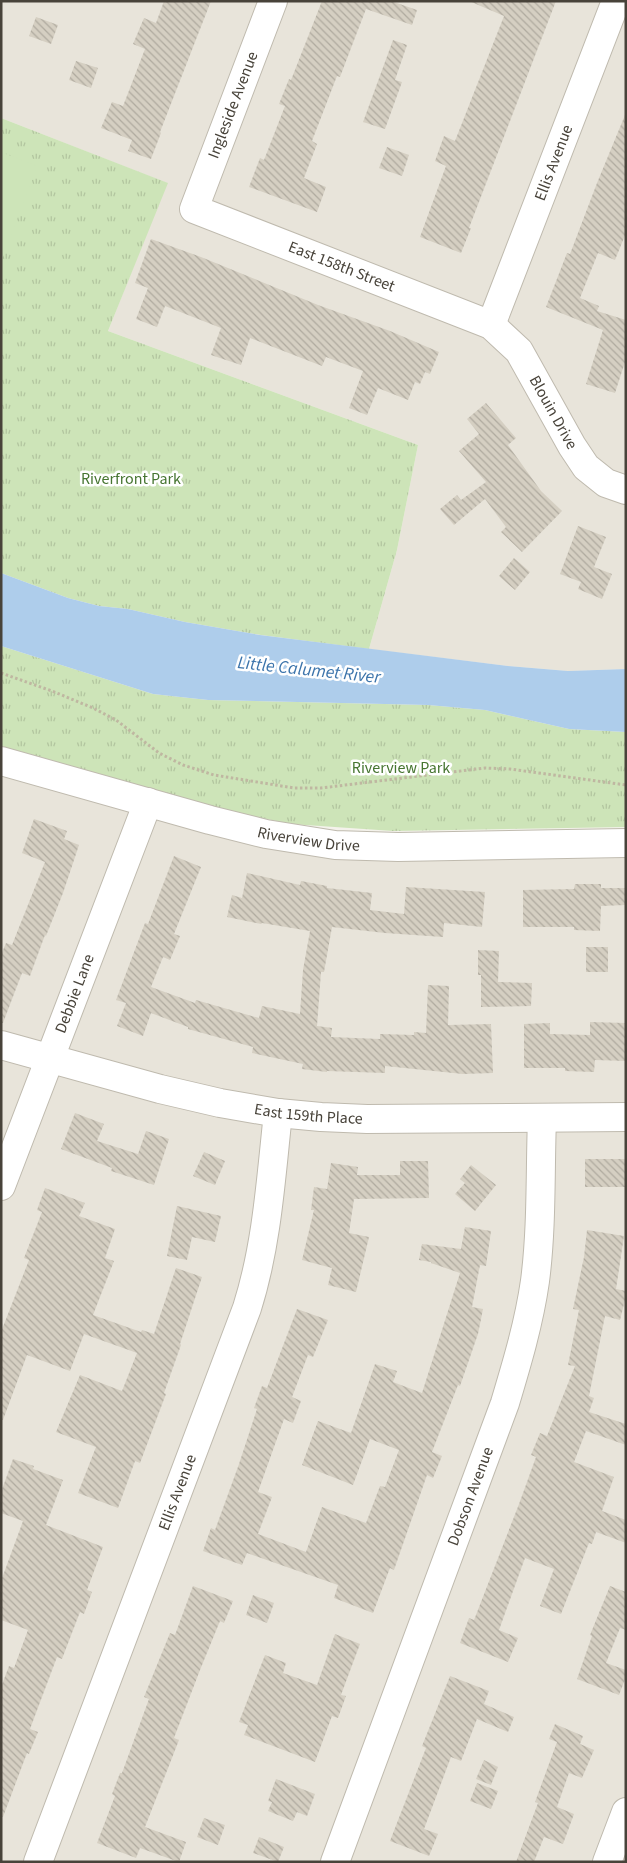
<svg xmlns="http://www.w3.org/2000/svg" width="627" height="1863" font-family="'Source Sans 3',sans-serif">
<defs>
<pattern id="grass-tufts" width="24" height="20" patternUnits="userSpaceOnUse" patternTransform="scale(1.25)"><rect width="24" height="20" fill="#cde4b8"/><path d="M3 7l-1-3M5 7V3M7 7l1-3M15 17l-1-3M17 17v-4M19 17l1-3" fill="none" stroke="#b2c59f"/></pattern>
<pattern id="building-back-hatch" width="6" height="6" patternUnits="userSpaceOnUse" patternTransform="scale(1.25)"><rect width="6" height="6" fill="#d5cfc2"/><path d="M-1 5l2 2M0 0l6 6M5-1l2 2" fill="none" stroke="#afaa9f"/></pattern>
</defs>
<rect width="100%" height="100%" fill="#f4f2eb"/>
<g fill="#e8e4da">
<path d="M1 1H626V669L568 671 508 666 369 649 397 550 418 445 108 331 167 183 1 118Z"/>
<path d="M1 776 234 841 306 854 397 861 626 858V1862H1Z"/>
</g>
<g fill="url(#grass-tufts)">
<path d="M1 118 168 183 108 331 418 445 397 550 369 649 261 635 185 622 128 609 99 606 68 598 1 573Z"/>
<path d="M1 646 153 694 208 700 428 705 485 710 569 729 626 732V827L393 831 291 824 241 814 1 746Z"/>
</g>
<path fill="#cde4b8" d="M1 152 37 166 1 262Z"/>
<path fill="#aecdeb" d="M1 573 68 598 99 606 128 609 185 622 260 635 508 666 568 671 626 669V732L569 729 485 710 428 705 208 700 153 694 1 646Z"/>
<g fill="url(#building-back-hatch)">
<path d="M164 1H211L160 132 161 133 151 159 128 151 132 140 101 128 112 102 123 106 145 49 133 44 144 18 156 23Z"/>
<path d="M322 1H391L417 10 412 25 366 9 340 77 337 76 312 141 317 144 304 178 326 187 317 212 249 187 260 158 264 160 285 106 279 104 289 79 291 80Z"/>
<path d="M469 1H556L469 228H471L461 253 420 237 446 166 435 161 444 136 455 141 504 16Z"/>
<path d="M36 17 58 25 51 44 29 36Z"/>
<path d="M393 40 407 45 395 80 402 82 385 129 363 122Z"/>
<path d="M76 61 98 68 91 88 69 80Z"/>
<path d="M625 115 626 233 615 260 598 253 580 298 599 306 597 311 626 320V359L615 393 586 384 603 330 546 307 567 253 570 254 597 183Z"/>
<path d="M387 147 409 155 402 176 379 168Z"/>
<path d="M151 239 201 257 318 305 390 331 439 352 430 374 425 372 420 384 415 382 408 400 378 388 367 415 349 408 363 371 326 357 322 366 250 338 241 365 211 355 221 328 165 306 157 327 136 319 148 288 135 283Z"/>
<path d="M486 403 516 438 508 445 541 491 562 511 522 552 501 532 506 527 485 499 454 525 440 509 457 495 461 500 486 482 459 451 479 434 467 419Z"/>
<path d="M578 526 606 537 594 567 612 574 602 599 578 589 581 582 560 574Z"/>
<path d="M514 558 530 572 515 590 499 576Z"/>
<path d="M34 819 67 831 64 839 79 845 63 893 46 936 45 935 30 976 22 973 3 1023H1V955L6 943 12 945 45 862 22 853Z"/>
<path d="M174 856 201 867 174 934 180 936 170 960 163 957 151 987 195 1003 196 1000 259 1018 262 1006 300 1014 303 970 310 931 262 923 261 924 227 917 232 895 242 898 247 873 300 885 301 881 327 886V888L372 893 370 910 404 914 406 887 485 892 482 927 444 923 443 937 385 933 332 927 324 972H321L317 1026 332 1028 331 1037 380 1039V1034L414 1035V1032L426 1033 428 985 449 986 448 1025 491 1024 493 1073 463 1074 385 1066V1073L327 1071V1072L302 1069 303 1064 252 1053 253 1047 188 1029V1027L151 1013 143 1036 117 1026 126 1003 116 1000 145 923 148 924Z"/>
<path d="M575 884H601V888H626V905L601 906 600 931 574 930V927H523V890L574 889Z"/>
<rect x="586" y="947" width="22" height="25"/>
<path d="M478 950 499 951 498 982 532 983 531 1006 481 1007V975H478Z"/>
<path d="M590 1022 626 1023V1061L595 1060 594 1072 565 1071V1068H524V1024L550 1023V1034L590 1035Z"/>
<path d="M75 1113 104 1124 97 1141 138 1154 146 1131 169 1139 154 1185 111 1171 112 1168 61 1149Z"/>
<path d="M204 1152 225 1161 215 1185 193 1176Z"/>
<rect x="585" y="1159" width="41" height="28"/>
<path d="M400 1161H428L429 1198 354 1199 349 1233 369 1237 356 1292 328 1285 332 1268 302 1260 314 1210H311L314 1187 327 1189 331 1163 358 1167 357 1175H400Z"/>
<path d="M471 1165 496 1185 475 1211 455 1194 465 1183 460 1179Z"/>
<path d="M45 1188 85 1203 79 1216 115 1229 105 1258 114 1261 93 1315 141 1332 142 1330 154 1334 176 1268 202 1277 180 1344 181 1345 164 1393 166 1394 140 1463 135 1461 118 1508 78 1493 96 1447 56 1432 80 1375 122 1391 137 1353 84 1334 70 1371 27 1355 3 1420 1 1419V1332L29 1260 24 1258 42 1212 37 1210Z"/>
<path d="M177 1206 221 1216 215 1242 192 1237 187 1260 167 1256Z"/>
<path d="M465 1227 491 1231 486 1266 480 1265 472 1307 483 1309 478 1334 460 1386 458 1385 432 1452 442 1456 433 1478 427 1475 394 1570 390 1568 373 1613 334 1598 338 1585 247 1553 242 1565 203 1551 211 1528 215 1530 239 1464 257 1409 254 1408 262 1386 267 1388 297 1309 328 1320 313 1357 308 1355 292 1397 301 1401 293 1423 284 1419 258 1492 272 1497 258 1534 306 1552 322 1507 366 1523 380 1486 385 1487 399 1450 370 1439 353 1485 302 1465 318 1421 351 1433 375 1364 397 1371 393 1382 422 1393 460 1273 431 1263V1262L419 1260 422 1244 461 1249Z"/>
<path d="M587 1230 624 1236 616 1289 626 1291V1296L620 1320 605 1316 589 1396 594 1398 589 1412 626 1424V1445L586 1431 574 1462 614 1477 602 1511 626 1520V1543L596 1532 592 1544 589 1543 561 1614 540 1606 554 1569 525 1558 499 1630 518 1638 508 1662 460 1643 469 1618 474 1620 519 1504 536 1457 531 1455 540 1433 547 1436 575 1366 568 1365 579 1310 573 1309 584 1257Z"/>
<path d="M13 1459 34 1466 33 1469 63 1480 46 1525 103 1547 87 1590 92 1592 84 1614 80 1612 62 1659 57 1657 30 1729 38 1732 29 1754 27 1753 3 1817 1 1816V1687L9 1666 14 1668 28 1630 1 1620V1581L23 1521 1 1513V1492Z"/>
<path d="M193 1586 233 1601 224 1623 220 1621 200 1670 174 1738 179 1740 145 1827 186 1842 179 1862 140 1848 136 1858 97 1843 115 1796 112 1794 120 1773H122L149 1699 144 1697 170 1633 175 1635Z"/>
<path d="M610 1586 626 1592V1630L620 1628 606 1663 626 1670V1677L619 1695 577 1679 592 1636 590 1635Z"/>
<path d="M253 1595 274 1603 267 1623 246 1615Z"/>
<path d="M335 1634 360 1644 341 1695 346 1696 338 1718 332 1716 315 1762 244 1735 248 1725 239 1722 265 1655 286 1663 283 1673 317 1685Z"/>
<path d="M450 1676 489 1691 484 1704 514 1717 508 1732 477 1719 461 1761 451 1757 424 1829 438 1834 429 1856 390 1841 426 1748 422 1746Z"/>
<path d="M555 1724 583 1736 580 1744 594 1750 582 1778 569 1773 557 1807 574 1814 563 1844 544 1837 534 1862H516L538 1803 535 1802 557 1742 549 1739Z"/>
<path d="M484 1760 498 1767 491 1785 476 1779Z"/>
<path d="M276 1779 315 1794 307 1816 297 1812 293 1821 268 1811 272 1802 268 1801Z"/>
<path d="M477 1783 498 1791 491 1809 470 1801Z"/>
<path d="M204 1818 225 1825 218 1845 197 1837Z"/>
<path d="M259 1837 284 1847 278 1862 253 1853Z"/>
</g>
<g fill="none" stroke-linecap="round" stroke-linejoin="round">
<defs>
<g id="minor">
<path id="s1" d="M273 1 194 209 491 325 519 351 572 446 586 467 606 483 626 490"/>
<path id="s2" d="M491 325 616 1"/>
<path id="s3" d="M1 761 210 820 266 834 335 845 398 847 626 843"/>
<path id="s4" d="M1 1045 160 1089 220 1103 278 1113 321 1117 367 1119 626 1117"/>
<path id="s5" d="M1 1186 148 802"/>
<path id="s6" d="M38 1862 247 1308C267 1245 271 1178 278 1113"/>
<path id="s7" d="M335 1862 505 1403C517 1363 529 1323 535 1281 542 1227 540 1172 542 1118"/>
<path d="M607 1862 626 1812"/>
</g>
</defs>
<use href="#minor" stroke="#bfbaae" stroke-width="30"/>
<path stroke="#bfb7a1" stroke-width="3" stroke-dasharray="2.5 2.5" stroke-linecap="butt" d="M1 673 52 691 93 708 116 720 159 753 183 765 214 775 294 788H321L485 768 510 769 626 785"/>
<use href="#minor" stroke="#fff" stroke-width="28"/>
</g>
<g text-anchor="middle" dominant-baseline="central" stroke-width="5" stroke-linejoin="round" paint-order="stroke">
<g font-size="16" fill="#48433a" stroke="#fff">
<text transform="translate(233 105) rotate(-69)">Ingleside Avenue</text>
<text stroke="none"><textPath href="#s2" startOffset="174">Ellis Avenue</textPath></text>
<text stroke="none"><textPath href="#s1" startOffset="381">East 158th Street</textPath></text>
<text stroke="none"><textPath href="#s1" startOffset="650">Blouin Drive</textPath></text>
<text stroke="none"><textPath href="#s3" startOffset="318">Riverview Drive</textPath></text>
<text stroke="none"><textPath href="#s5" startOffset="206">Debbie Lane</textPath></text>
<text stroke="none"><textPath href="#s4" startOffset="316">East 159th Place</textPath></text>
<text stroke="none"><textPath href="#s6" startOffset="395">Ellis Avenue</textPath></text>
<text stroke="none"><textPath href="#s7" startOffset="390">Dobson Avenue</textPath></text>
</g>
<g font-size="16" fill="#467531" stroke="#fff">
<text x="131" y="479">Riverfront Park</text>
<text x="401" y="768">Riverview Park</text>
</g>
<g font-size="18" font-style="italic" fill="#3c74ab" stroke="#fff">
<text transform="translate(309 670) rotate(6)">Little Calumet River</text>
</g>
</g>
<rect width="627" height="1863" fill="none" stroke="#48433a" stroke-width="5"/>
</svg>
